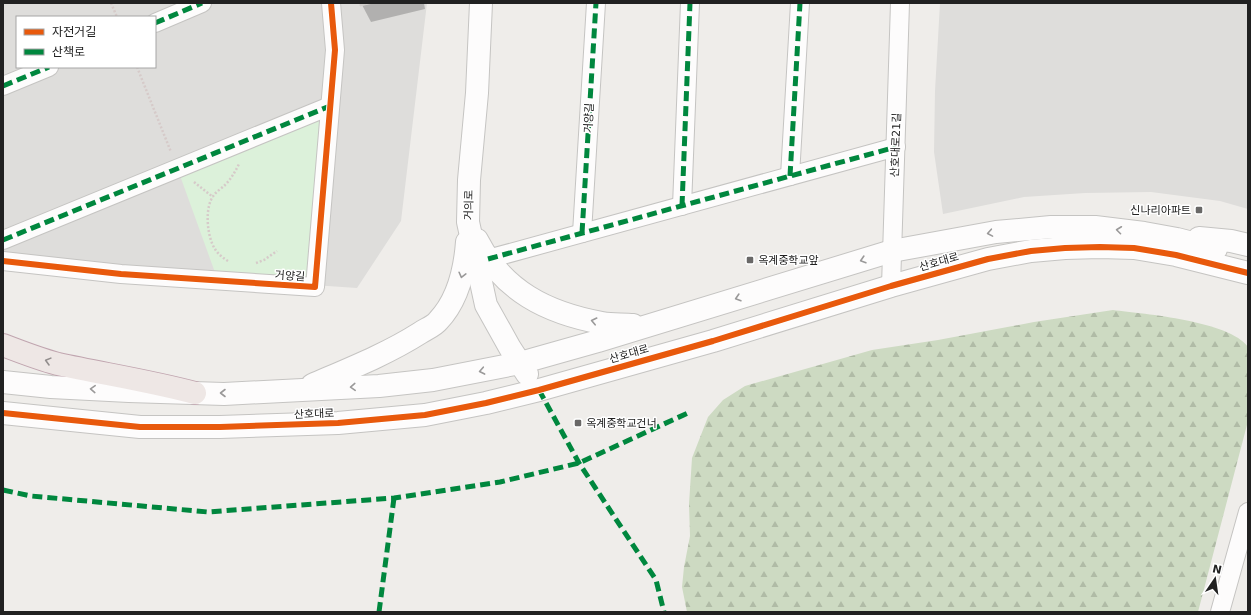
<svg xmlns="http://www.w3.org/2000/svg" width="1251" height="615" font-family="'DejaVu Sans','Noto Sans KR',sans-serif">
<defs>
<pattern id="forest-firs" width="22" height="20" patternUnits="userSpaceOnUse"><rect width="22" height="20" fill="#cddac2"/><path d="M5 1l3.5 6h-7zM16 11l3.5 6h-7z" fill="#b0bba6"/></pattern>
</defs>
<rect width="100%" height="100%" fill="#efedea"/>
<g fill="#dedddb" fill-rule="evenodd">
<path d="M3 3H427L401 221 357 288 197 277 3 256ZM17 17H155V67H17Z"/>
<path d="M940 3H1248V209L1220 201 1151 192 1085 193 1024 197 943 214 934 152 935 91Z"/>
</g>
<path fill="url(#forest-firs)" d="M1113 310C1145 314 1230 321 1248 347V421L1198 612H687L682 587 684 567 690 536 689 504 692 458 708 417 723 400 745 386 872 350 938 340 1034 322Z"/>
<path fill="#dcf1da" d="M328 110 312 284 217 278 178 170Z"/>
<path fill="#0003" d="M361 3H424L425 9 371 22Z"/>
<path fill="#d1cfcd" stroke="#d2cfcc" d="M360 3H373L360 6Z"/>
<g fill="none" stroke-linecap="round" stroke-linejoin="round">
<defs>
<g id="minor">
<path d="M155 23 202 3"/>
<path d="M3 86 49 67"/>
<path d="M790 176 800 3"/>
<path d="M682 206 690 3"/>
<path d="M582 233 596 3"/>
<path d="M3 240 330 106"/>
<path d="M488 259 896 147"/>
<path d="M3 261 121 274 315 287 335 50 331 3"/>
<path d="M891 286 900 3"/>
<path d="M1220 612 1248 512"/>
</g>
<g id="tertiary">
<path d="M481 3 477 93 469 180 468 222 486 305 510 348 527 374"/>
<path d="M1199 238 1231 241 1248 245"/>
<path d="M477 240C503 291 547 313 602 323 612 325 623 324 633 325"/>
<path d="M3 382 51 387 129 391 224 394 379 386 433 380 520 363 598 341 892 251 996 232 1051 227H1095L1144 233 1177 239 1216 249"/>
<path d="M312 385C349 369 387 354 420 333 426 329 434 326 438 321 458 300 465 269 467 242"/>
<path d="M3 413 140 427H220L338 423 425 415 486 403 539 390 713 341 891 286 988 259 1031 251 1065 248 1100 247 1134 248 1176 255 1248 273"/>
</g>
<path id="trunk" d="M3 345C21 352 39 359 58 364 104 374 150 381 195 393"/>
</defs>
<use href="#minor" stroke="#c5c4c2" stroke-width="20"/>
<use href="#tertiary" stroke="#c5c4c2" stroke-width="24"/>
<use href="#trunk" stroke="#c0a5af" stroke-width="24"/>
<g stroke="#d6cac9" stroke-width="2.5" stroke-dasharray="2 2" stroke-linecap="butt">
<path d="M111 3 117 17"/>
<path d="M137 67 171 152"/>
<path d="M194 182 213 197"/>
<path d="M228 261C223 258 218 254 215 249 207 237 204 207 214 195 217 191 222 188 225 185 231 179 235 172 239 164"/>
<path d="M256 263 264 260 277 251"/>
</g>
<use href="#minor" stroke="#fdfcfc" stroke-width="18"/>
<use href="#tertiary" stroke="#fdfcfc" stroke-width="22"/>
<use href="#trunk" stroke="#eee7e5" stroke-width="22"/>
<g stroke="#00873e" stroke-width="5" stroke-dasharray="10 5" stroke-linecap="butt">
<path d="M155 23 202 3"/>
<path d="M3 86 49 67"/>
<path d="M790 176 800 3"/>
<path d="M682 206 690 3"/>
<path d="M582 233 596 3"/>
<path d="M3 240 330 106"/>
<path d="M488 259 896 147"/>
<path d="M539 390 579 463 656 580 664 612"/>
<path d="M3 490 31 496 208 512 394 498 500 482 579 463 690 412"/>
<path d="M379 612 394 498"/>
</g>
<defs>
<g id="cycleway">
<path d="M3 261 121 274 315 287 335 50 331 3"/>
<path d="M3 413 140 427H220L338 423 425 415 486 403 539 390 713 341 891 286 988 259 1031 251 1065 248 1100 247 1134 248 1176 255 1248 273"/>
</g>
</defs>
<use href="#cycleway" stroke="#fff" stroke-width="8"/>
<use href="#cycleway" stroke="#e8590c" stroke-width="6"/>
</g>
<defs><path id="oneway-chevron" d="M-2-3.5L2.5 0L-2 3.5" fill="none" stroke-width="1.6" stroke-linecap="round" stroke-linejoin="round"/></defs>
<g stroke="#9a9999">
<use href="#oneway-chevron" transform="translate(1119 230) rotate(-173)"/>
<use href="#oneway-chevron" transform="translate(990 233) rotate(170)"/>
<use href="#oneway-chevron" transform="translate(863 260) rotate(163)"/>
<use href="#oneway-chevron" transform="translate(462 275) rotate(104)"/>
<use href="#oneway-chevron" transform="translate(738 298) rotate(163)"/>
<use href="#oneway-chevron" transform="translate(594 321) rotate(-167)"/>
<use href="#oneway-chevron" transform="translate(482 371) rotate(169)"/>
<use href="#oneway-chevron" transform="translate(353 387) rotate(177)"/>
<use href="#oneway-chevron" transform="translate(93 389) rotate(-177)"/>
<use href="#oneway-chevron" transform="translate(223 393) rotate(180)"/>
</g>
<use stroke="#928e8d" href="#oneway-chevron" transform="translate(48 361) rotate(-165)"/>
<g fill="#696867" stroke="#fff" stroke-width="1.5">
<rect x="1195" y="206" width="8" height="8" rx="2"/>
<rect x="746" y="256" width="8" height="8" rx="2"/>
<rect x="574" y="419" width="8" height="8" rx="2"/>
</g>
<g text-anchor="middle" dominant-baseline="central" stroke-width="3" stroke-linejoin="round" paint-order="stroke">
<g font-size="11" fill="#212121" stroke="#fff">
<text transform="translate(589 118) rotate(-87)">거양길</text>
<text transform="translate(896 145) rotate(-88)">산호대로21길</text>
<text transform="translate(469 205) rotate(-89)">거의로</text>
<text transform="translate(939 262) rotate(-16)">산호대로</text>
<text transform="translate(290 276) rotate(4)">거양길</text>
<text transform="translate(629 354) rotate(-16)">산호대로</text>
<text transform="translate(314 414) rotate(-2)">산호대로</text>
</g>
<g font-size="11" fill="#212121" stroke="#fff" text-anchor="start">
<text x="1191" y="210" text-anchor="end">신나리아파트</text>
<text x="758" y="260">옥계중학교앞</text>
<text x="586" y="423">옥계중학교건너</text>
</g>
</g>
<rect width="1251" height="615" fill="none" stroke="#212121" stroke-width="8"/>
<rect x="16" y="16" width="140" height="52" fill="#ffffff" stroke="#a6a6a6"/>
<rect x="24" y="29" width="20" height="6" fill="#e8590c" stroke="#a6a6a6"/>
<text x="52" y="36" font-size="12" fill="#212121">자전거길</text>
<rect x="24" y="49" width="20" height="6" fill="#00873e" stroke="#a6a6a6"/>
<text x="52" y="56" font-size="12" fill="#212121">산책로</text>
<g transform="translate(1215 579) rotate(13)" stroke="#ffffff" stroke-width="3" paint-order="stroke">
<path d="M0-3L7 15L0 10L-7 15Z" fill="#212121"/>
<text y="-6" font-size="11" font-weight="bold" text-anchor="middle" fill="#212121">N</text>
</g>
</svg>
